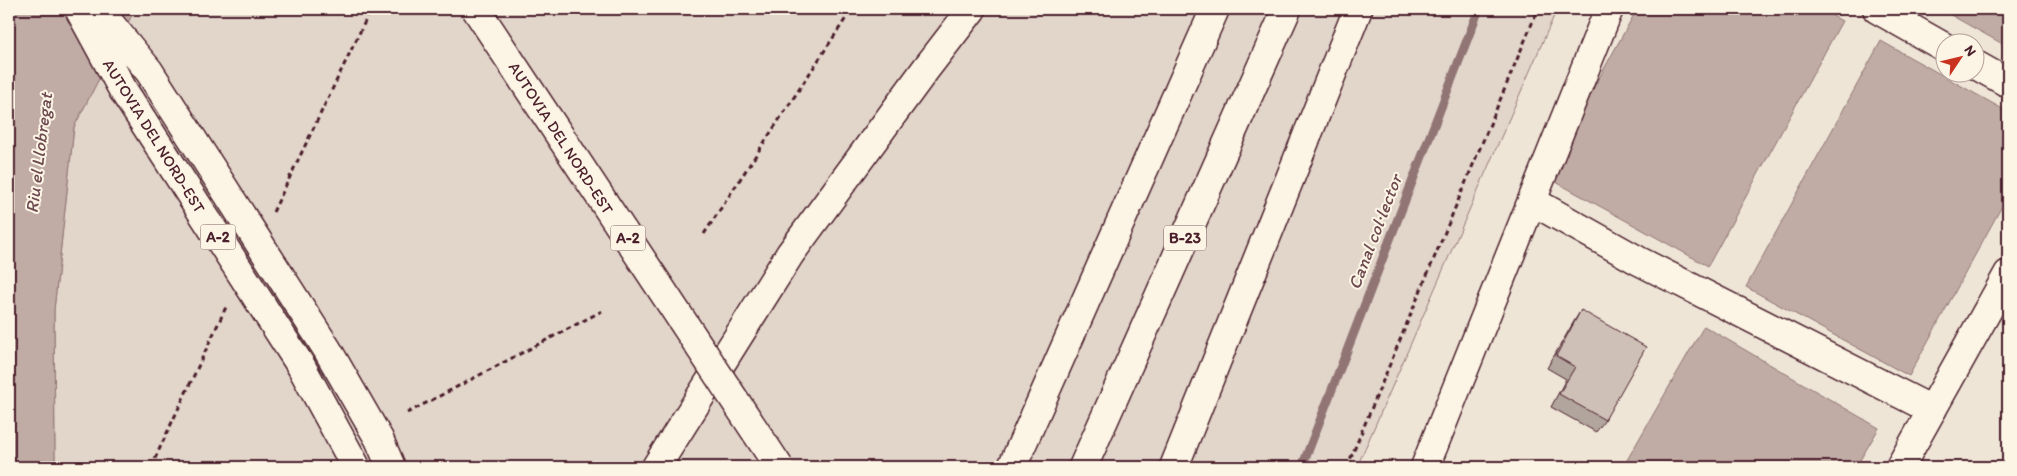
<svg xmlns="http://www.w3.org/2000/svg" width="2017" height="476" font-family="Itim,sans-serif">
<rect width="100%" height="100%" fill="#fcf5e5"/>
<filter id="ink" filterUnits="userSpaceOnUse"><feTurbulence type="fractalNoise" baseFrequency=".02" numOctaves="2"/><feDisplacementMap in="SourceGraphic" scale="10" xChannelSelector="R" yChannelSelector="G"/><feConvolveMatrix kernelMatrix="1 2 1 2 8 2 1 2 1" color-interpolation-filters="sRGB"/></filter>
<g filter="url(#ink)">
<path fill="#eee5d7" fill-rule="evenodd" d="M1557 9H2008V467H1357ZM1944 42H1974V72H1944Z"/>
<path fill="#e2d5ca" stroke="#967a7a" d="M135 9H1557L1357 467H55L54 310 74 127Z"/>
<g fill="#c0aca5" stroke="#917474">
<path d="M9 9H135L74 127 54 310 55 467H9Z"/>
<path d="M1637 9H1820L1842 21 1708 266 1545 176Z"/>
<path d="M1940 9H2008V47Z"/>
<path d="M1881 41 2008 112V195L1909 376 1746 287Z"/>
<path d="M1704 326 1879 428 1856 467H1623Z"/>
</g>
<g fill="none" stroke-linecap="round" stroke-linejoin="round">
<path stroke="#917474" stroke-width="9" d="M1302 467 1479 9"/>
<defs>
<g id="minor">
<path d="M1877 9 1944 47"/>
<path d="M1974 64 2008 83"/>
<path d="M1532 201 1639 261 1932 410"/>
<path d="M1425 467 1609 9"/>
<path d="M1900 467 2008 274"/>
</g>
<g id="highway">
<path d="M656 467 790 254 925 70 972 9"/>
<path d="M1012 467 1215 9"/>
<path d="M1083 467 1287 9"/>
<path d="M1174 467 1358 9"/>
</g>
</defs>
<use href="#minor" stroke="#4a1f2b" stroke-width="31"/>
<use href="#highway" stroke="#4a1f2b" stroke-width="31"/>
<g stroke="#4a1f2b" stroke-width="3" stroke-dasharray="5 4" stroke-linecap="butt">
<path d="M273 212 371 9"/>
<path d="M704 234 852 9"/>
<path d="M407 413 602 311"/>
<path d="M151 467 227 305"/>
<path d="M311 467 318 463"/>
<path d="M1347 467 1538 9"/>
</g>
<use href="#minor" stroke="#fcf5e5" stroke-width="28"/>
<use href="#highway" stroke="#fcf5e5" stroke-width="28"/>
<defs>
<g id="highway-bridge">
<path d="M79 9 123 90 301 366 356 467"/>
<path d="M98 9 149 71 327 349 379 439 391 467"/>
<path d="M476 9 779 467"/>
</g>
</defs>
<use href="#highway-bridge" stroke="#4a1f2b" stroke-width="31" stroke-linecap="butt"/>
<use href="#highway-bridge" stroke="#fcf5e5" stroke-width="28"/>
</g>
<path fill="#b2a59d" stroke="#4a1f2b" d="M1581 310 1605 420 1596 432 1551 407 1566 379 1547 368 1573 323Z"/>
<path fill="#cfc0b7" stroke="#4a1f2b" d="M1581 310 1646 347 1605 420 1559 394 1575 367 1556 356Z"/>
</g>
<g text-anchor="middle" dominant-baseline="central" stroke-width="4" stroke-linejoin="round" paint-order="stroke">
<g fill="#fcf5e5" stroke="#7f5f63" stroke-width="1">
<rect x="200.5" y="224.5" width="35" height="25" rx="4"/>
<rect x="610.5" y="225.5" width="35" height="25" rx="4"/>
<rect x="1164" y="225.5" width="42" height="25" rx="4"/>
</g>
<g font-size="15" font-weight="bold" fill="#4a1f2b">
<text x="218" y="237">A-2</text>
<text x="628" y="238">A-2</text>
<text x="1185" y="238">B-23</text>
</g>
<g font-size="16" fill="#4a1f2b" stroke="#fcf5e5">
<text transform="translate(154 136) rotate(58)">AUTOVIA DEL NORD-EST</text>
<text transform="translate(561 138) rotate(57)">AUTOVIA DEL NORD-EST</text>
</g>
<g font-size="18" font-style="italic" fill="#6d4950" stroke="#fcf5e5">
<text transform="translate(39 153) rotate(-83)">Riu el Llobregat</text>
<text transform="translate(1375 232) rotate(-69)">Canal col·lector</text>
</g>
</g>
<rect width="2017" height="476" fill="none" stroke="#fcf5e5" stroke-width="30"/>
<rect x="15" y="15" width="1987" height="446" fill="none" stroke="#4a1f2b" stroke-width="2" filter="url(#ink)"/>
<g transform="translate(1960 58) rotate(55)"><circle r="24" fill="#fcf5e5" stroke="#b59f9b"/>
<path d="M0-4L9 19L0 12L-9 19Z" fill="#c8321e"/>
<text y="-8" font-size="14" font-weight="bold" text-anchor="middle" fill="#4a1f2b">N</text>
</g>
</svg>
